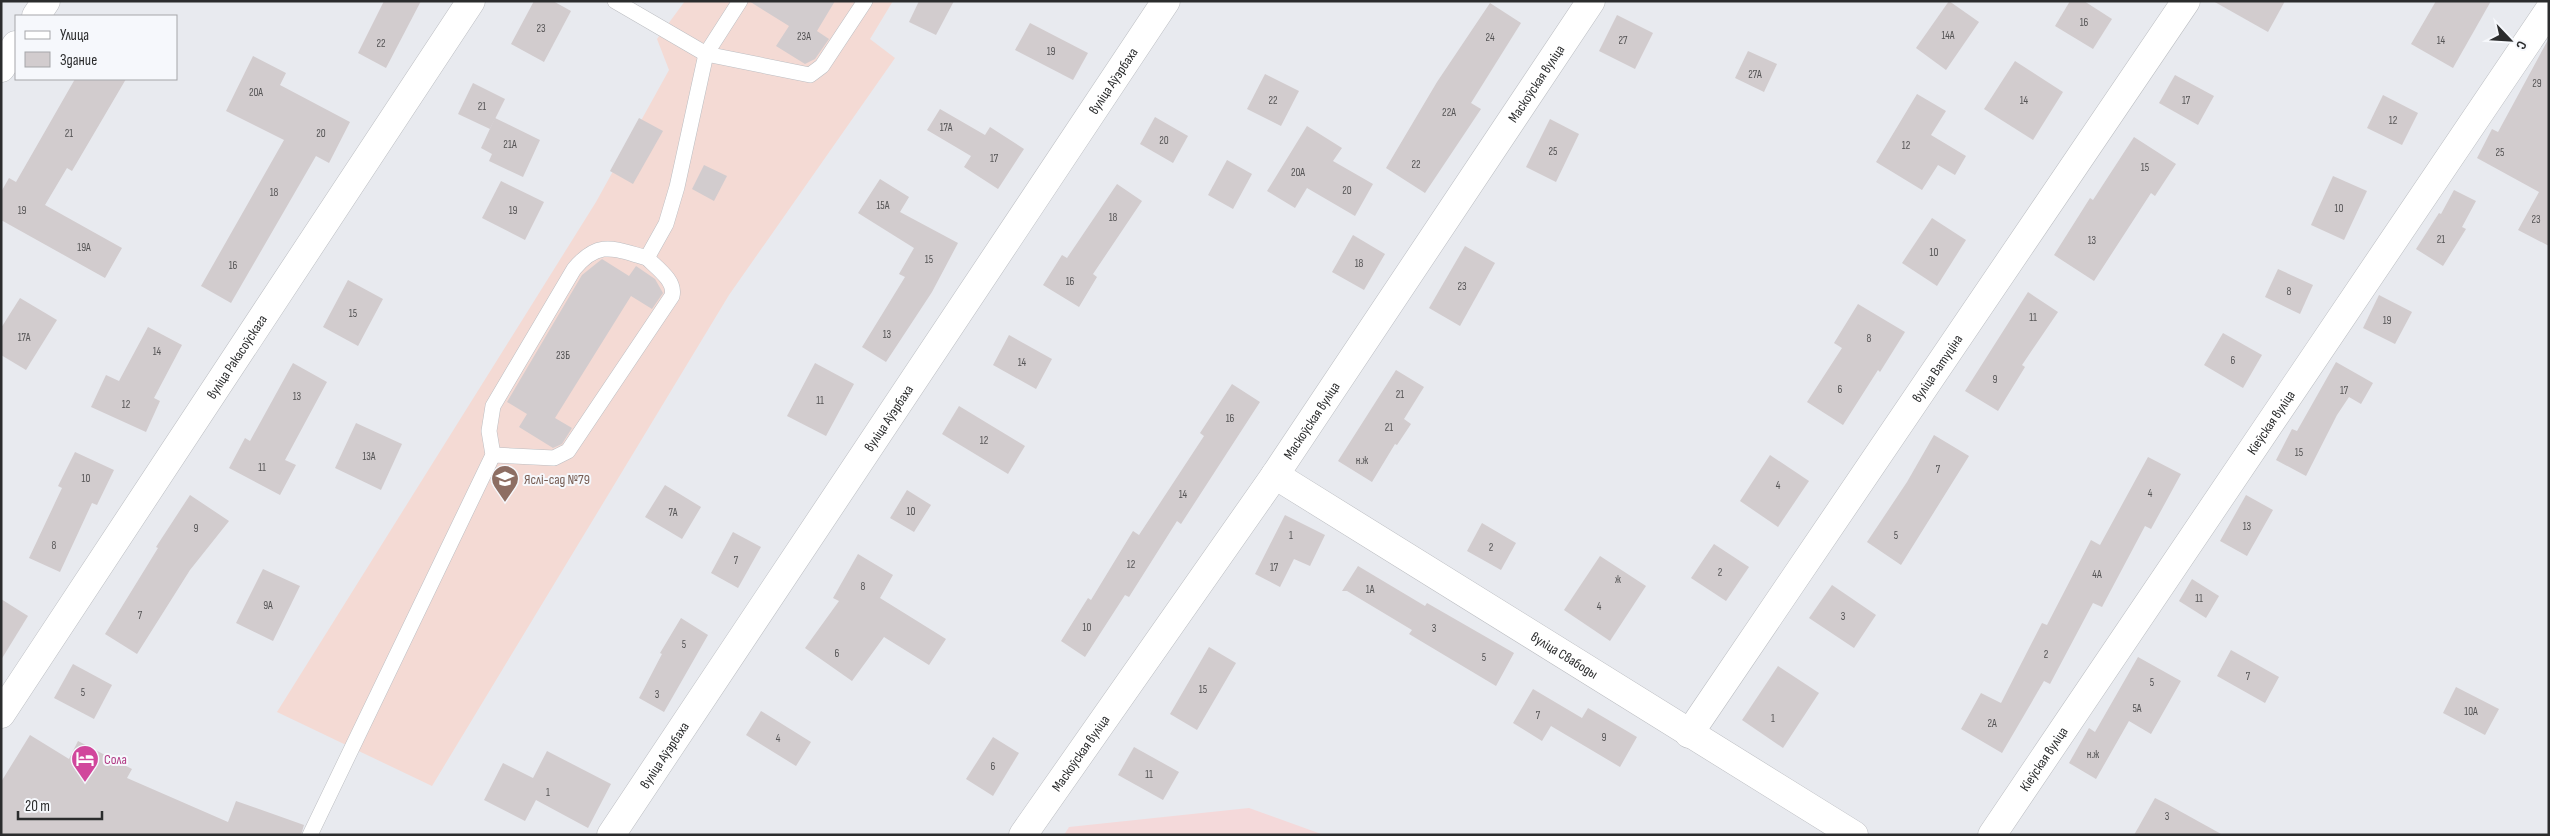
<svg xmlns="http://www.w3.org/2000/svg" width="2550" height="836" font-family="'Sofia Sans Condensed',sans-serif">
<rect width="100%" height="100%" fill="#e8eaef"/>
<path fill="#f4d9da" d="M1249 808 1324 835H1064L1069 827Z"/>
<path fill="#f4dad4" d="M685 1H893L870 39 895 58 729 295 432 786 277 712 596 202 669 70 657 39Z"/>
<g fill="#d2ccce">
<path d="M384 1H421L386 68 358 53Z"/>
<path d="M534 1H553L571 11 544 62 511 44Z"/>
<path d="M749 1H835L817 31 829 39 815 59 805 64 776 46 789 26Z"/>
<path d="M919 1H954L936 35 909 22Z"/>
<path d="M1949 1 1979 22 1946 70 1916 48Z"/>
<path d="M2070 1H2084L2112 19 2093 49 2055 26Z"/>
<path d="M2213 1H2285L2268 32Z"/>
<path d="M2436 1H2491L2453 68 2411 44Z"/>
<path d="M1490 3 1521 23 1471 103 1481 109 1425 193 1386 168 1437 82Z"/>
<path d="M1617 15 1653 33 1635 69 1599 51Z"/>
<path d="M1030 23 1088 53 1073 80 1015 50Z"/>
<path d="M2549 38V246L2518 230 2539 192 2477 158 2492 129 2498 132Z"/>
<path d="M1748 51 1777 64 1764 92 1735 78Z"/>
<path d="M253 56 286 73 280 85 350 122 329 163 316 156 231 303 201 286 284 140 226 111Z"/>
<path d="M2015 61 2063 92 2033 140 1984 109Z"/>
<path d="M1265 74 1299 91 1281 126 1247 109Z"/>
<path d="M2175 75 2214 96 2198 125 2159 103Z"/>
<path d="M75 79H126L72 171 67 168 45 205 122 248 105 278 1 220V192L9 178 16 182Z"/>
<path d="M473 83 505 99 490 129 458 114Z"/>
<path d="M1917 94 1946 111 1931 135 1966 156 1955 175 1938 165 1922 190 1876 162Z"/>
<path d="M2383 95 2418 113 2402 145 2367 128Z"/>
<path d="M940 109 985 135 990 127 1024 149 998 189 964 167 971 156 927 130Z"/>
<path d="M1155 117 1188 136 1173 163 1140 144Z"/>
<path d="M495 118 540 140 523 177 489 161 492 154 481 148Z"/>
<path d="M639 118 663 131 633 184 610 171Z"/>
<path d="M1550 119 1579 134 1556 182 1526 167Z"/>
<path d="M1307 126 1342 148 1333 161 1373 184 1355 216 1307 188 1295 208 1267 191Z"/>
<path d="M2134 137 2176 164 2155 196 2151 193 2094 281 2054 255 2090 198 2093 200Z"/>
<path d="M1227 160 1252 174 1233 209 1208 195Z"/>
<path d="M704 165 727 176 714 201 692 189Z"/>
<path d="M2333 176 2367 191 2344 240 2311 225Z"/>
<path d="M880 179 909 197 900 212 958 243 932 292 886 362 862 347 905 277 899 274 914 248 858 213Z"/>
<path d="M501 181 544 202 525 240 482 218Z"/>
<path d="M1117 184 1142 201 1093 274 1097 277 1079 307 1043 285 1062 255 1067 258Z"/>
<path d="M2454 190 2476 201 2462 227 2466 229 2443 266 2416 249 2439 213 2441 214Z"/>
<path d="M1932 218 1966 240 1937 286 1902 263Z"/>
<path d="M1353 235 1385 254 1364 290 1332 272Z"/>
<path d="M1465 246 1495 263 1460 326 1429 308Z"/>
<path d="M602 259 629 276 636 266 655 279 663 293 652 309 631 296 555 418 572 428 562 444 553 448 519 427 527 414 507 402 582 275Z"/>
<path d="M2278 269 2313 285 2300 314 2265 297Z"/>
<path d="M348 280 383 299 358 346 323 327Z"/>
<path d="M2028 292 2058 312 2022 365 2025 367 1998 411 1965 391Z"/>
<path d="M2379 295 2412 312 2395 344 2363 328Z"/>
<path d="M20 298 57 320 26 370 1 355V328Z"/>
<path d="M1858 304 1905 332 1880 372 1878 370 1843 425 1807 402 1842 348 1834 343Z"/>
<path d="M148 327 182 345 154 398 160 401 146 432 91 407 106 375 119 381Z"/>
<path d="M2223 333 2262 355 2243 388 2204 365Z"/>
<path d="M1009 335 1052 359 1036 389 993 365Z"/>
<path d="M2336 362 2373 383 2361 404 2349 397 2337 415 2306 476 2276 460 2292 429 2297 431Z"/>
<path d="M293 363 327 382 285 460 296 465 280 495 229 468 245 438 250 441Z"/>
<path d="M815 363 854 384 826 436 787 416Z"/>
<path d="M1396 370 1424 387 1404 419 1411 424 1397 445 1395 444 1372 482 1338 461Z"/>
<path d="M1232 384 1260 402 1181 524 1177 521 1129 597 1125 595 1085 657 1061 641 1088 598 1091 600 1133 531 1139 535 1204 436 1200 433Z"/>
<path d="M959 406 1025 446 1008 474 942 434Z"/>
<path d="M356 423 402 444 381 490 335 468Z"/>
<path d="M1934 435 1969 456 1901 565 1867 542 1907 482Z"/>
<path d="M75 452 114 470 97 505 92 503 60 572 29 558 62 488 58 486Z"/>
<path d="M1770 455 1809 481 1778 527 1740 501Z"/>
<path d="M2148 457 2181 474 2151 529 2145 526 2102 607 2093 603 2050 684 2044 681 2002 753 1961 729 1981 693 2001 703 2042 623 2047 625 2091 540 2100 545Z"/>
<path d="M665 485 701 507 682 539 645 517Z"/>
<path d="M907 490 931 505 914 532 890 518Z"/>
<path d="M190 495 229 521 190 570 137 654 105 634 158 548 156 547Z"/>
<path d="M2246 495 2273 510 2247 556 2220 541Z"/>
<path d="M1285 515 1325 535 1310 566 1294 559 1280 587 1255 574Z"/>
<path d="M1482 523 1516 543 1501 570 1467 551Z"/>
<path d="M733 532 761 547 738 588 711 573Z"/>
<path d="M1714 544 1749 567 1726 601 1691 578Z"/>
<path d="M858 554 893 575 880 598 946 639 929 665 884 637 852 681 805 648 839 601 833 598Z"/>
<path d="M1600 556 1646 586 1610 641 1564 610Z"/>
<path d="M1358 566 1425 606 1427 603 1514 653 1496 686 1409 634 1412 630 1347 591H1342Z"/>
<path d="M263 569 300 586 273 641 236 623Z"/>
<path d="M2192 579 2219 596 2206 618 2179 601Z"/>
<path d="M1832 585 1876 615 1854 648 1809 618Z"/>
<path d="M1 599 28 616 1 660Z"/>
<path d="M681 618 708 635 664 712 639 698 662 654 660 653Z"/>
<path d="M1209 647 1236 663 1197 730 1170 714Z"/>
<path d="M2231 650 2279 677 2265 703 2217 676Z"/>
<path d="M2138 657 2181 681 2151 734 2129 721 2096 779 2069 763 2089 728 2095 732Z"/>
<path d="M73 664 112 685 94 719 54 698Z"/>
<path d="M1778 666 1819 693 1783 748 1742 720Z"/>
<path d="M2456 687 2499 709 2485 735 2443 713Z"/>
<path d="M1533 689 1582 718 1588 708 1637 737 1620 767 1551 726 1542 741 1513 723Z"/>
<path d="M761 711 811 742 796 766 746 735Z"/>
<path d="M30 735 69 759 78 741 132 769 127 778 228 822 236 801 304 825 301 835H1V782Z"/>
<path d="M993 737 1019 753 993 796 966 779Z"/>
<path d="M1134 747 1179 772 1163 800 1118 775Z"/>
<path d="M547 751 611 784 588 828 536 800 525 821 484 800 503 763 533 778Z"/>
<path d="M2155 798 2167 804 2223 835H2134Z"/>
</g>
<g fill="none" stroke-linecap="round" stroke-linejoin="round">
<defs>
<g id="service">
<path d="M615 1 706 54 810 75 822 66 865 1"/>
<path d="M493 455 554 458 568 451 672 296C676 281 657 268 647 258"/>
<path d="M310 835 493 455 489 431 493 406 574 269C599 239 614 249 647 258L666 224 677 187 706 54 740 1"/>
</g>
<g id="minor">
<path id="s1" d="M1 714 471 1"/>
<path id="s2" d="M1689 734 2186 1"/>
<path id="s3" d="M611 835 1166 1"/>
<path id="s4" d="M1992 835 2549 10"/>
</g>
<g id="tertiary">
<path d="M36 16 46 1"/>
<path d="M1 68 16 45"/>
<path id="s5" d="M1275 475 1854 835"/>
<path id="s6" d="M1023 835 1275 475 1591 1"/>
</g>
</defs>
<use href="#service" stroke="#bcbec2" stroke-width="16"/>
<use href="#minor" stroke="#bcbec2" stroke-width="29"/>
<use href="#tertiary" stroke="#bcbec2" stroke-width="29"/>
<use href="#service" stroke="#fff" stroke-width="15"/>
<use href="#minor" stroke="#fff" stroke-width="28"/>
<use href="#tertiary" stroke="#fff" stroke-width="28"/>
</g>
<defs>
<symbol id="school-pin" viewBox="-11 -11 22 30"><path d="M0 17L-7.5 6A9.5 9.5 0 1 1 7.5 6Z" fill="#8d6e63" stroke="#f6f8fc"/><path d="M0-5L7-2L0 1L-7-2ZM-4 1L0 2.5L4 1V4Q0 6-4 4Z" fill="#fff"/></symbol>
<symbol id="hotel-pin" viewBox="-11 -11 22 30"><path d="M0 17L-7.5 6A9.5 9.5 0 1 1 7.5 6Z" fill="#d1479c" stroke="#f6f8fc"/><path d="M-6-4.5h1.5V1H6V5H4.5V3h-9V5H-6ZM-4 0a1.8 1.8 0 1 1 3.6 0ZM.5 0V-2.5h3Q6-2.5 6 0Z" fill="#fff"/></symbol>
</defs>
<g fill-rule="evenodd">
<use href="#school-pin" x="489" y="463" width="32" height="43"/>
<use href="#hotel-pin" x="69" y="743" width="32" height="43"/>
</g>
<g text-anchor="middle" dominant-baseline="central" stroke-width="4" stroke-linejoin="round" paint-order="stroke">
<g font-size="11" fill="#555455">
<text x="2084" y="22">16</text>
<text x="541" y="28">23</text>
<text x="1948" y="35">14А</text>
<text x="804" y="36">23А</text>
<text x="1490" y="37">24</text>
<text x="1623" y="40">27</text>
<text x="2441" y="40">14</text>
<text x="381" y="43">22</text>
<text x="1051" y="51">19</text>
<text x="1755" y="74">27А</text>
<text x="2537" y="83">29</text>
<text x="256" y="92">20А</text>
<text x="1273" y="100">22</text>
<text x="2024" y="100">14</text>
<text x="2186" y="100">17</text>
<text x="482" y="106">21</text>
<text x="1449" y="112">22А</text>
<text x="2393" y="120">12</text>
<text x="946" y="127">17А</text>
<text x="69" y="133">21</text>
<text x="321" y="133">20</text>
<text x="1164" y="140">20</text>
<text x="510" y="144">21А</text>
<text x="1906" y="145">12</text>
<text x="1553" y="151">25</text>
<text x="2500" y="152">25</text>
<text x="994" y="158">17</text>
<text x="1416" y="164">22</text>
<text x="2145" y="167">15</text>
<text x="1298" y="172">20А</text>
<text x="1347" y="190">20</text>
<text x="274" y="192">18</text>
<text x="883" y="205">15А</text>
<text x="2339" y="208">10</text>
<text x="22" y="210">19</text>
<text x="513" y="210">19</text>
<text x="1113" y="217">18</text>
<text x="2536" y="219">23</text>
<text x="2441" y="239">21</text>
<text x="2092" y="240">13</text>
<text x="84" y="247">19А</text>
<text x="1934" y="252">10</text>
<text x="929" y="259">15</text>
<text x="1359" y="263">18</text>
<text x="233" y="265">16</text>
<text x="1070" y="281">16</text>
<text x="1462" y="286">23</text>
<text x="2289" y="291">8</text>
<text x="353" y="313">15</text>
<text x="2033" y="317">11</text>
<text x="2387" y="320">19</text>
<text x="887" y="334">13</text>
<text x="24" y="337">17А</text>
<text x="1869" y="338">8</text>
<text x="157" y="351">14</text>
<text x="563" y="355">23Б</text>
<text x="2233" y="360">6</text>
<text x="1022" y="362">14</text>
<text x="1995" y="379">9</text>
<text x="1840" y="389">6</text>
<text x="2344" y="390">17</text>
<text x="1400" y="394">21</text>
<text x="297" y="396">13</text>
<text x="820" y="400">11</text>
<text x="126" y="404">12</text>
<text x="1230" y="418">16</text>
<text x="1389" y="427">21</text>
<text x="984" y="440">12</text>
<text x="2299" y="452">15</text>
<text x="369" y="456">13А</text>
<text x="1362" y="460">н.ж</text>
<text x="262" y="467">11</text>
<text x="1938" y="469">7</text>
<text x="86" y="478">10</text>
<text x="1778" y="485">4</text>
<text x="2150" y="493">4</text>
<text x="1183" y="494">14</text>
<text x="911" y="511">10</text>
<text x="673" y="512">7А</text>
<text x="2247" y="526">13</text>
<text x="196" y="528">9</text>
<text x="1291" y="535">1</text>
<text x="1896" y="535">5</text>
<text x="54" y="545">8</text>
<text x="1491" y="547">2</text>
<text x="736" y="560">7</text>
<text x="1131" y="564">12</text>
<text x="1274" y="567">17</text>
<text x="1720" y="572">2</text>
<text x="2097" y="574">4А</text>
<text x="1618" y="579">ж</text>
<text x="863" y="586">8</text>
<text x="1370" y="589">1А</text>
<text x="2199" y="598">11</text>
<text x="268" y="605">9А</text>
<text x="1599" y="606">4</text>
<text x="140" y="615">7</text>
<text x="1843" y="616">3</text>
<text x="1087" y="627">10</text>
<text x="1434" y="628">3</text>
<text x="684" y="644">5</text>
<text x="837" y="653">6</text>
<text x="2046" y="654">2</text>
<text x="1484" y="657">5</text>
<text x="2248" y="676">7</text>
<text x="2152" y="682">5</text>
<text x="1203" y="689">15</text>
<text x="83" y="692">5</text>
<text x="657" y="694">3</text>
<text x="2137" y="708">5А</text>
<text x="2471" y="711">10А</text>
<text x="1538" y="715">7</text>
<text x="1773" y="718">1</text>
<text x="1992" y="723">2А</text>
<text x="1604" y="737">9</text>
<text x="778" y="738">4</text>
<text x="2093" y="754">н.ж</text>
<text x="993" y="766">6</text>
<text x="1149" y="774">11</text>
<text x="548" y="792">1</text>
<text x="2167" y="816">3</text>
</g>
<g font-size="14" fill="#2b2c2d" stroke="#f6f8fc">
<text stroke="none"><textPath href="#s3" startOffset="906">вуліца Аўэрбаха</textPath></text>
<text stroke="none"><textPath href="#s6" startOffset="910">Маскоўская вуліца</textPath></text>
<text stroke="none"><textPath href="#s1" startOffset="428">вуліца Ракасоўскага</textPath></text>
<text stroke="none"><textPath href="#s2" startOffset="442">вуліца Ватуціна</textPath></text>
<text stroke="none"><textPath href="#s3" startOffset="501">вуліца Аўэрбаха</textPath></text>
<text stroke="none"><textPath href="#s6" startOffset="505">Маскоўская вуліца</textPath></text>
<text stroke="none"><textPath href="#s4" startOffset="498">Кіеўская вуліца</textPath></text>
<text stroke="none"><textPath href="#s5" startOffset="341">вуліца Свабоды</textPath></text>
<text stroke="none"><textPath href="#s6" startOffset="100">Маскоўская вуліца</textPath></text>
<text stroke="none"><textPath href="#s3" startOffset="96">вуліца Аўэрбаха</textPath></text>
<text stroke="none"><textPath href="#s4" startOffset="92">Кіеўская вуліца</textPath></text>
</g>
<g font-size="14" fill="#785e54" stroke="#f6f8fc" text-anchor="start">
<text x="524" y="479">Яслі-сад №79</text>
</g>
<g font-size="14" fill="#b23c85" stroke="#f6f8fc" text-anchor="start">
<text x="104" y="759">Сола</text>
</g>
</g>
<rect width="2550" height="836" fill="none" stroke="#2b2c2d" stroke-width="5"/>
<rect x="15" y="15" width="162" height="65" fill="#f6f8fc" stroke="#a5a6a9"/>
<rect x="25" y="31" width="25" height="8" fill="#ffffff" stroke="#a5a6a9"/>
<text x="60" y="40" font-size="15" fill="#2b2c2d">Улица</text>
<rect x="25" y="52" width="25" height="15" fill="#d2ccce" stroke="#a5a6a9"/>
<text x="60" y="65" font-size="15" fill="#2b2c2d">Здание</text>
<g transform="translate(2510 40) rotate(115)" stroke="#f6f8fc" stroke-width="4" paint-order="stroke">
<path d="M0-4L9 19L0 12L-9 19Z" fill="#2b2c2d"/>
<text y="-8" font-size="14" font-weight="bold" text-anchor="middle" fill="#2b2c2d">С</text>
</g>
<path d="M18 811v8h84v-8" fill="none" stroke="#2b2c2d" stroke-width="2.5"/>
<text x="25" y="811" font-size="15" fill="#2b2c2d" stroke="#f6f8fc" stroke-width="4" paint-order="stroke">20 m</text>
</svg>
